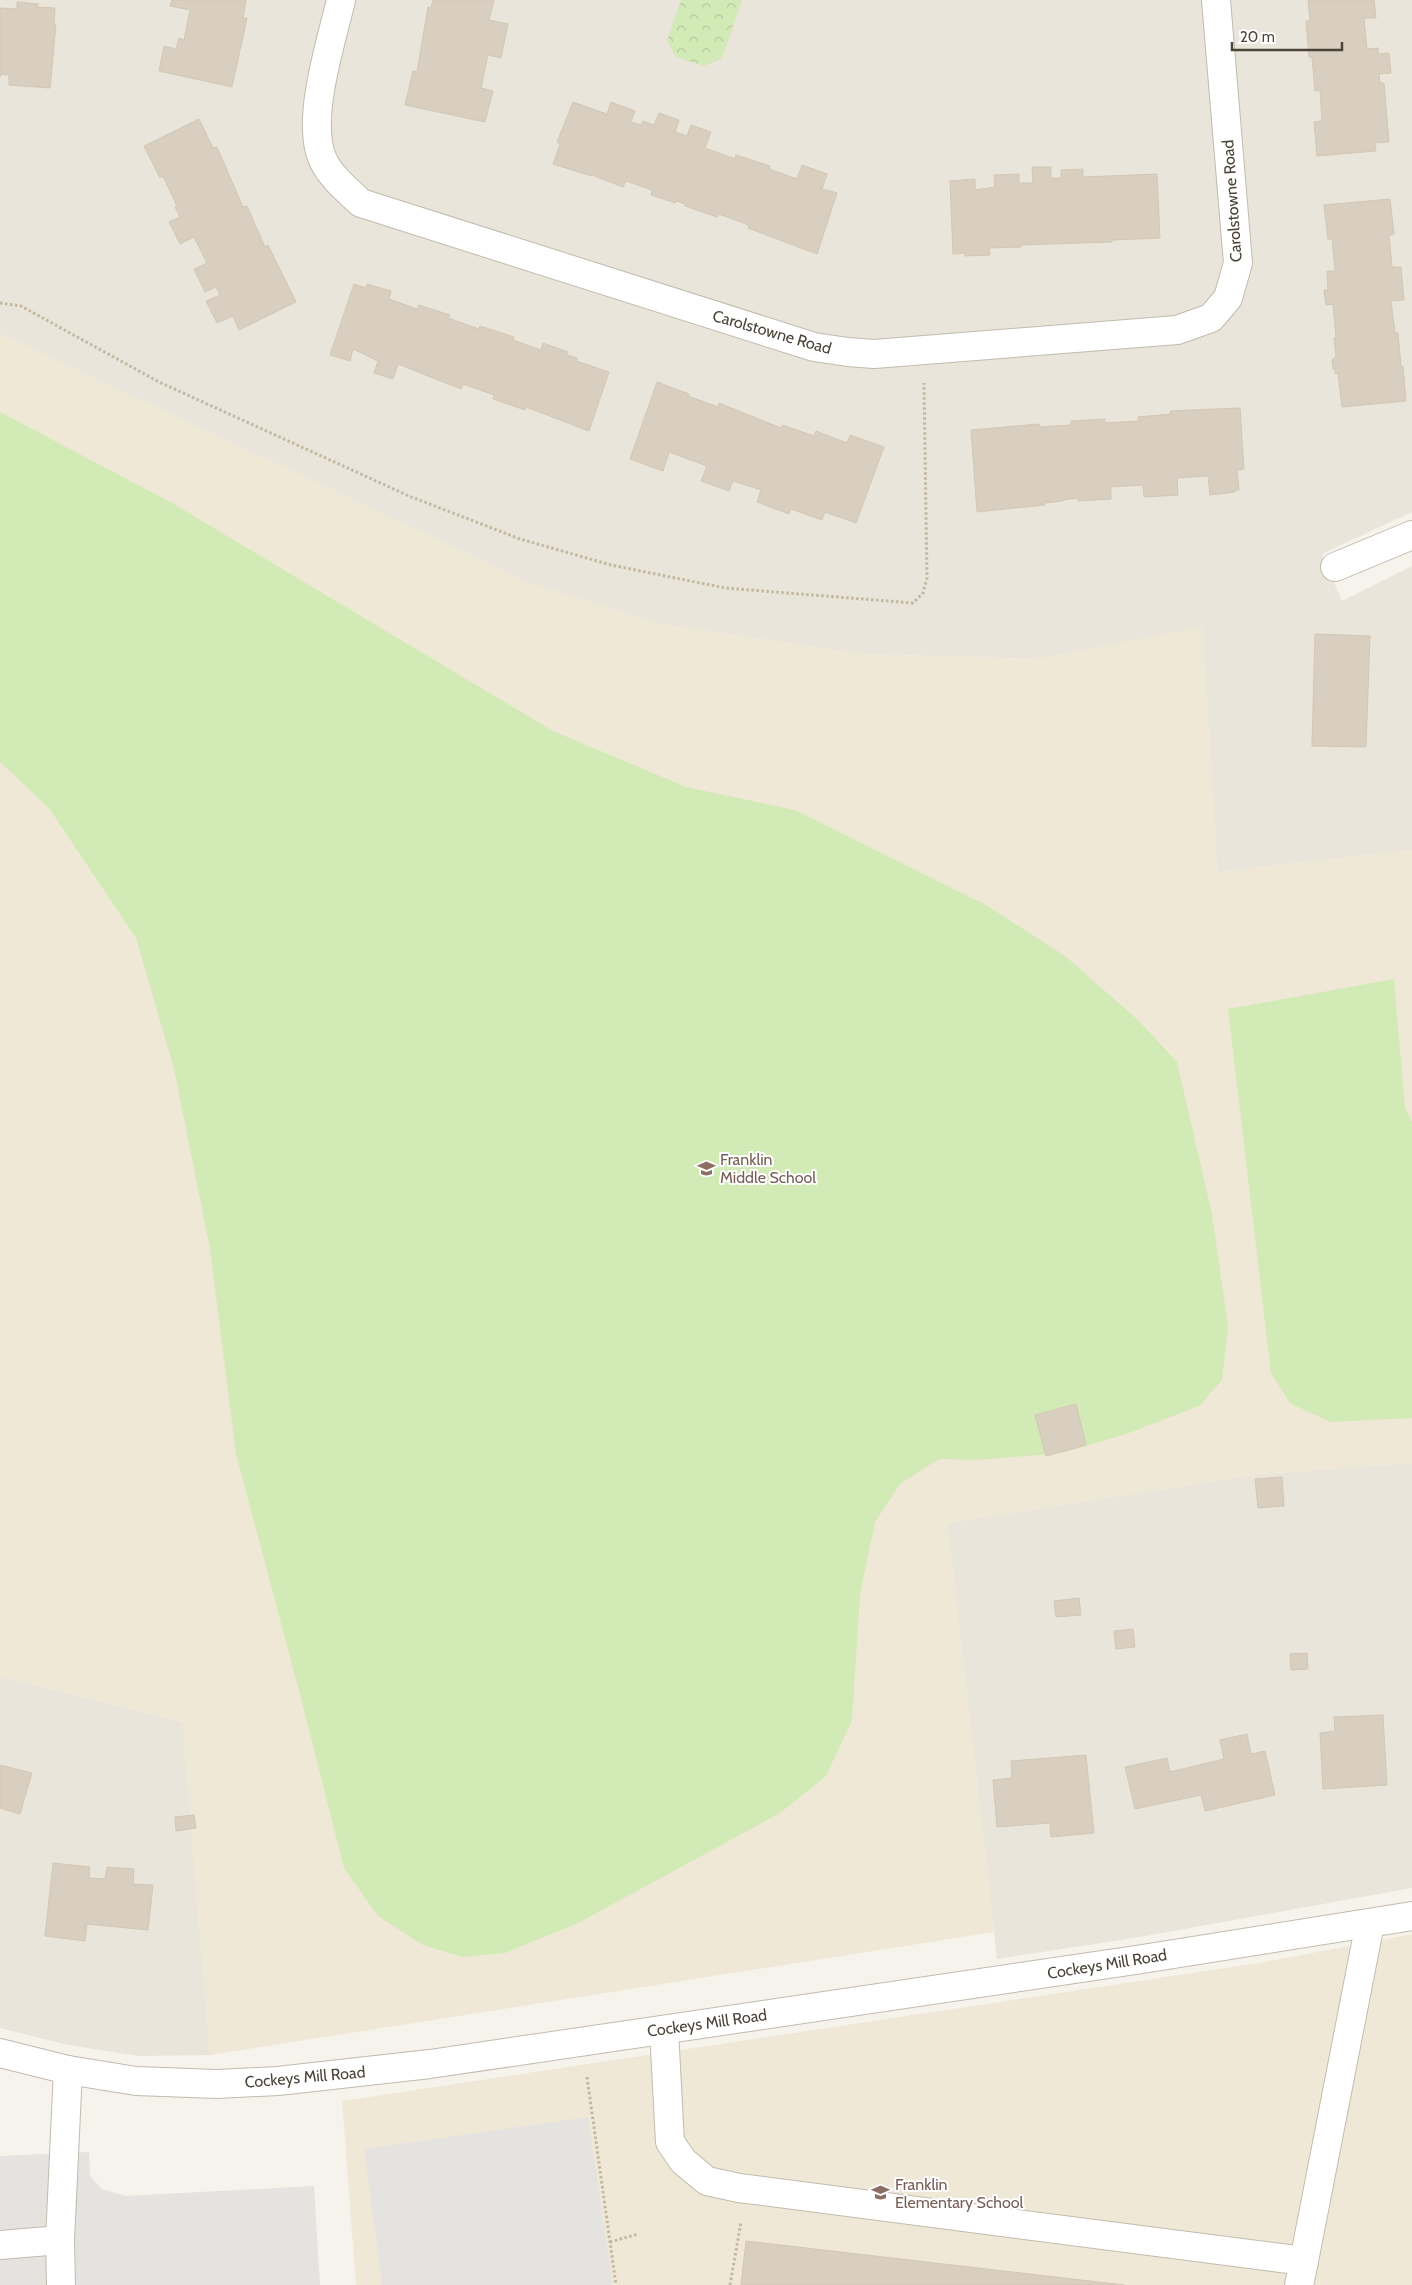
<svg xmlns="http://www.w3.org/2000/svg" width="1412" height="2285" font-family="Cabin,sans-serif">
<defs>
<pattern id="forest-crowns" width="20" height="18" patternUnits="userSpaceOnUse" patternTransform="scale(1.25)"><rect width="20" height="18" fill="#d2eab5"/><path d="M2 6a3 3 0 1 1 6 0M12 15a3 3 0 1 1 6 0" fill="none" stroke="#b6ca9c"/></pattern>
</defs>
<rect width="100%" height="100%" fill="#f6f3ec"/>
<g fill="#eae5da">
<path d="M0 0H1412V512L1322 554 1342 601 1412 566V850L1217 872 1202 628 1037 659 862 654 659 624 532 584 0 334Z"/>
<path d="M1412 1463V1888L1134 1938 997 1959 947 1523 1258 1474Z"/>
<path d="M0 1676 183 1722 210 2055 139 2056 68 2045 0 2028Z"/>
</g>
<g fill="#efe8d6">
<path d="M0 334 532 584 659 624 862 654 1037 659 1202 627 1217 872 1412 850V1463L1258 1474 947 1523 994 1932 210 2055 183 1722 0 1676Z"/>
<path d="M1412 1934V2285H356L342 2101 1259 1963Z"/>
</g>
<g fill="#d2eab5">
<path d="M0 412 172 503 553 731 686 787 795 810 986 905 1065 956 1138 1020 1177 1062 1212 1214 1228 1326 1222 1380 1199 1406 1126 1434 1062 1453 977 1460 939 1459 900 1484 875 1522 860 1594 852 1720 826 1776 780 1813 578 1923 505 1953 462 1957 423 1945 378 1916 344 1868 302 1702 236 1454 210 1249 174 1069 136 938 49 808 0 762Z"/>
<path d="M1394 979 1405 1108 1412 1122V1418L1330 1422 1290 1403 1271 1373 1228 1009Z"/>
</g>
<path fill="url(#forest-crowns)" d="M681 0H742L722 58 704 66 676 57 667 41Z"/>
<g fill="#e5e3e0">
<path d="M588 2117 613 2285H382L364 2149Z"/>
<path d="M89 2152 90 2176 102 2189 126 2196 314 2186 320 2285H0V2156Z"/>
</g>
<g fill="#d8cfc1" stroke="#d3c7b4">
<path d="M172 0H246L243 18H247L232 87 159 71 164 46 176 49 179 38 184 40 190 10 170 6Z"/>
<path d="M433 0H494L489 20 508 24 501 58 488 55 481 88 493 91 485 122 405 105 413 71 417 72 428 7 431 8Z"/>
<path d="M1308 0H1374L1376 18H1364L1367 49 1378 48V54L1389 53 1391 73 1379 74 1380 83H1384L1389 142 1375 143 1376 151 1317 156 1314 122 1322 121 1320 90 1315 91 1312 57H1309L1306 21H1310Z"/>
<path d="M17 2 38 4 37 7 55 8 54 25H56L50 88 9 85V75L1 74 0 77V8L17 9Z"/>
<path d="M573 102 607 114 611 102 635 111 631 122 641 125 643 121 654 125 659 113 679 120 675 132 687 136 691 125 711 132 705 148 735 159 736 155 770 166 769 169 797 179 802 165 827 174 822 189 837 193 817 254 748 228 749 225 719 214 717 217 685 206V204L676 201 675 203 651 195 652 190 626 181 623 187 592 175 591 176 553 164 560 144 557 142Z"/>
<path d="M199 119 213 148 217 147 243 207 247 206 265 247 268 245 296 302 239 330 233 316 217 323 206 301 220 295 216 287 205 292 194 269 207 263 194 237 180 244 169 222 180 217 175 207 177 206 163 176 160 178 144 146Z"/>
<path d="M1032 167H1051V178H1061V170L1083 169V177L1157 174 1160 238 1112 240V242L1021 245V247L989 248 990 255 965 256V253L953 254 950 181 975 179V190L995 187 994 175 1019 174V183H1033Z"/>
<path d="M1390 199 1394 234 1389 235 1392 267H1401L1404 300 1391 301 1395 333H1398L1401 367 1403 366 1406 401 1342 407 1338 373 1335 374V369H1333L1332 360 1336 356 1334 338H1336L1333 304 1326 305 1324 290H1328L1327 271H1335L1332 239H1328L1324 205Z"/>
<path d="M354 284 366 288 367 284 391 291 389 299 417 309 419 305 450 315 448 318 479 329 480 326 514 337 513 340 541 350 543 343 568 352 567 355 577 358 576 361 609 372 589 431 526 407 525 410 493 399 494 395 463 384 461 389 398 364 393 379 374 373 378 361 353 349 350 361 330 355Z"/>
<path d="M657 382 689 394 688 396 718 407 719 403 781 428 782 425 814 436 816 431 847 443 850 435 884 447 856 523 825 512 822 520 791 509 789 514 757 502 761 490 733 481 729 491 701 481 707 466 669 452 663 471 630 459Z"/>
<path d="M1240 408 1244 469 1237 470 1239 490H1235V492L1210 495 1208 476 1177 478 1178 495 1144 497 1143 485 1111 487V499L1078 501V498L1063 500V501L1044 503 1045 505 977 512 971 430 1039 424 1040 427 1071 425V421L1105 419V423L1139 421 1138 417 1171 414 1170 411Z"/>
<path d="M1315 634 1370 636 1366 747 1312 746Z"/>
<path d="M1076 1404 1086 1445 1046 1456 1035 1415Z"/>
<path d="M1282 1477 1284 1506 1258 1508 1255 1479Z"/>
<path d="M1079 1598 1081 1615 1056 1617 1054 1601Z"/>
<path d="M1133 1629 1135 1647 1116 1649 1114 1631Z"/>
<path d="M1307 1653 1308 1669 1291 1670 1290 1654Z"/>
<path d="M1383 1715 1387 1785 1323 1789 1320 1733 1335 1731 1334 1717Z"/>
<path d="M1247 1734 1251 1754 1265 1751 1275 1795 1205 1811 1201 1795 1135 1809 1125 1767 1167 1758 1170 1772 1224 1759 1220 1740Z"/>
<path d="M1086 1755 1094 1833 1051 1837 1050 1823 997 1827 993 1780 1012 1778 1011 1761Z"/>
<path d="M0 1765 32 1773 20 1814 0 1808Z"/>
<path d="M194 1815 196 1828 176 1831 175 1817Z"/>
<path d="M53 1863 90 1867 89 1878 105 1879 107 1867 134 1869 133 1884 153 1885 148 1930 87 1924 85 1941 45 1936Z"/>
<path d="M746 2241 1124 2285H741Z"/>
</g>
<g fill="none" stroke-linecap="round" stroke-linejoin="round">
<defs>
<g id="minor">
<path d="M341 0C331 43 305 121 323 160 331 177 347 190 361 203L814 347 848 352 874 354 1177 330 1211 318 1228 298 1238 263 1216 0"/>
<path d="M1335 567 1412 535"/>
<path d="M664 2030 670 2142 683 2161 707 2181 739 2188 1304 2261 1370 1923"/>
<path d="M0 2053 68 2070 136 2081 217 2084 278 2081 430 2064 1136 1960 1412 1916"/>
<path d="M0 2245 60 2240"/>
<path d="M61 2285 60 2240 68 2070"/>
<path d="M1299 2285 1304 2261"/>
</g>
</defs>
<use href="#minor" stroke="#c2bbae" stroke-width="30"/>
<g stroke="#c4b79f" stroke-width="3" stroke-dasharray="2.5 2.5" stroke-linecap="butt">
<path d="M0 303 21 306 159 382 409 496 520 539 611 565 725 588 913 603 923 593 927 578 924 383"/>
<path d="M587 2077 616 2285"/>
<path d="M610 2242 638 2234"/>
<path d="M730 2285 741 2222"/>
</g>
<use href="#minor" stroke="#fff" stroke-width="28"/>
</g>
<defs>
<symbol id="school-bare" viewBox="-9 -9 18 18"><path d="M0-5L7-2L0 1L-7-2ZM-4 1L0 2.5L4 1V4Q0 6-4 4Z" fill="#8d6e63" stroke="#fff" stroke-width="2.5" paint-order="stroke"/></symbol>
</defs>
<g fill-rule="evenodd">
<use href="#school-bare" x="694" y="1156" width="25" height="25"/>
<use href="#school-bare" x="868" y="2180" width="25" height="25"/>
</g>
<g text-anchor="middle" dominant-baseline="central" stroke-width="4" stroke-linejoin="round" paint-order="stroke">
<g font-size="16" fill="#4b4439" stroke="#fff">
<text transform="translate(1232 201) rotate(-94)">Carolstowne Road</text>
<text transform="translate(772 332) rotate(16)">Carolstowne Road</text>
<text transform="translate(1107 1964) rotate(-9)">Cockeys Mill Road</text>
<text transform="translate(707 2023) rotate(-8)">Cockeys Mill Road</text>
<text transform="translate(305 2077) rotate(-5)">Cockeys Mill Road</text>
</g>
<g font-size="16" fill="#785e54" stroke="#fff" text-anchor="start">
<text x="720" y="1159">Franklin<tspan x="720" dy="18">Middle School</tspan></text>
<text x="895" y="2184">Franklin<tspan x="895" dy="18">Elementary School</tspan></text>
</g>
</g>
<path d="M1232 42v8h110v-8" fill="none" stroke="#4b4439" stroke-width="2.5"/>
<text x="1240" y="42" font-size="15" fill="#4b4439" stroke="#ffffff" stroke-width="4" paint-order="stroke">20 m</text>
</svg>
